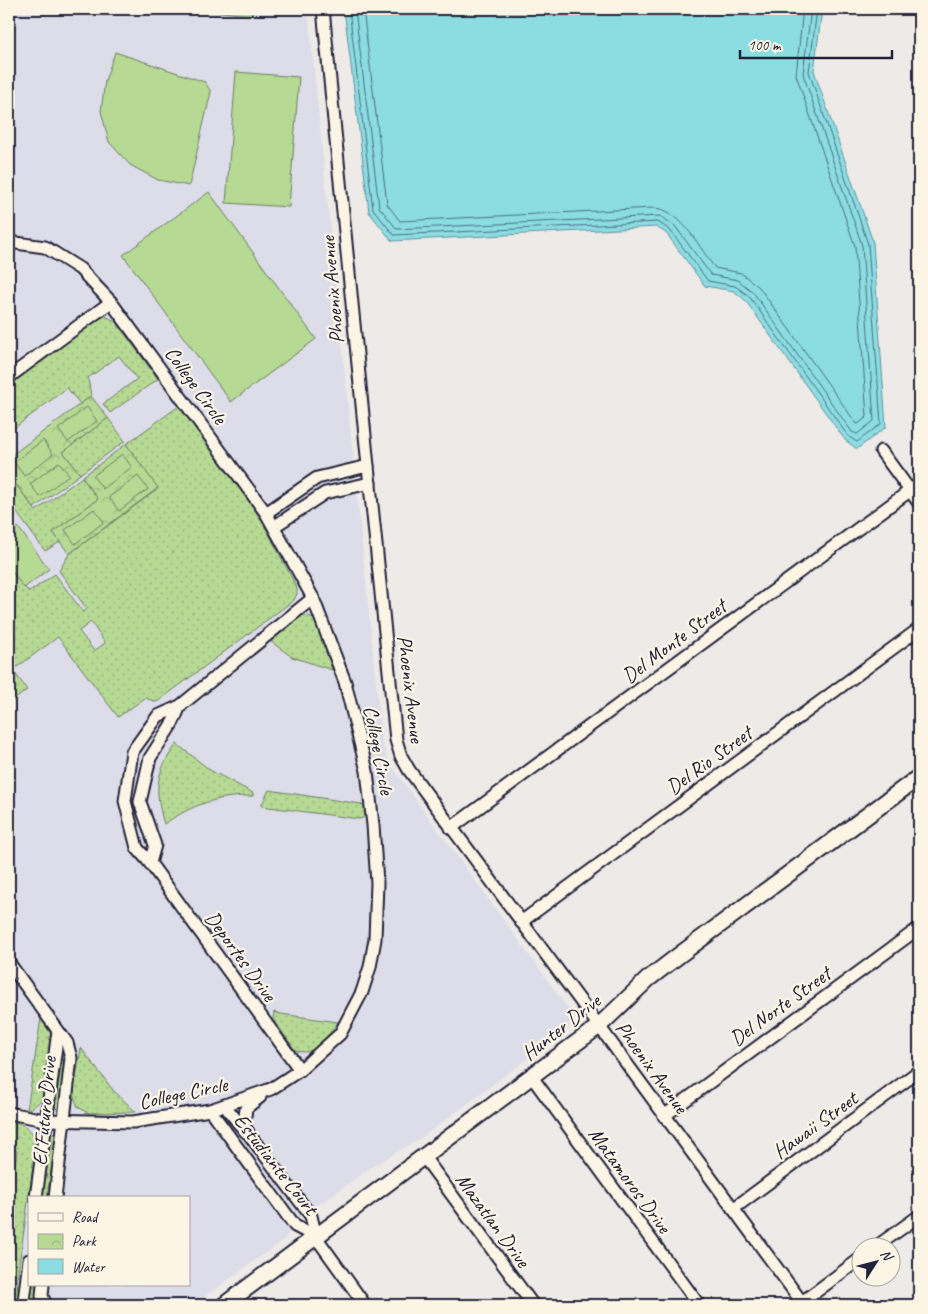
<svg xmlns="http://www.w3.org/2000/svg" width="928" height="1314" font-family="Caveat,sans-serif">
<defs>
<pattern id="grass-dots" width="8" height="8" patternUnits="userSpaceOnUse" patternTransform="scale(1.25)"><rect width="8" height="8" fill="#b6d993"/><path d="M2 2h.1M6 6h.1" fill="none" stroke="#9cba80" stroke-width="1.8" stroke-linecap="round"/></pattern>
<pattern id="park-crowns" width="20" height="18" patternUnits="userSpaceOnUse" patternTransform="scale(1.25)"><rect width="20" height="18" fill="#b6d993"/><path d="M2 6a3 3 0 1 1 6 0M12 15a3 3 0 1 1 6 0" fill="none" stroke="#9cba80"/></pattern>
</defs>
<rect width="100%" height="100%" fill="#eeeae7"/>
<filter id="ink" filterUnits="userSpaceOnUse"><feTurbulence type="fractalNoise" baseFrequency=".02" numOctaves="2"/><feDisplacementMap in="SourceGraphic" scale="10" xChannelSelector="R" yChannelSelector="G"/><feConvolveMatrix kernelMatrix="1 2 1 2 8 2 1 2 1" color-interpolation-filters="sRGB"/></filter>
<g filter="url(#ink)">
<path fill="#dddde9" fill-rule="evenodd" d="M9 9H308L382 742 390 764 570 1011 572 1019 570 1027 424 1136 370 1168 289 1226V1232L285 1239 204 1297 190 1305H9ZM29 1198H189V1285H29Z"/>
<g fill="url(#grass-dots)" stroke="#6c7e67" fill-rule="evenodd">
<path d="M106 316 116 322 158 379 110 413 103 404 137 379 119 356 88 378 91 396 80 404 67 388 9 432V386L98 319Z"/>
<path d="M179 406 253 507 269 534 297 588V594L294 600 157 702 145 698 118 717 58 637 13 670 27 690 9 704V567L29 592 55 574 83 612 87 609 59 571 69 554 158 489 126 444ZM91 622 105 643 94 651 79 631Z"/>
<path d="M108 418 125 441 80 474 63 452Z"/>
<path d="M9 475 36 511 82 477 98 499 53 532 60 542 45 551 9 502Z"/>
<path d="M299 615C304 615 308 615 311 617 322 624 328 657 332 670L292 657 270 641V637Z"/>
<path d="M177 744 210 770 253 793V796C217 796 194 804 164 824 154 790 155 772 177 744Z"/>
<path d="M269 790 361 804 364 807 365 815 363 818 359 819 261 806Z"/>
<path d="M274 1012 281 1014 338 1022C328 1035 314 1059 295 1050L273 1019Z"/>
<path d="M41 1018 52 1036 45 1091C42 1102 37 1105 27 1110Z"/>
<path d="M81 1048 113 1090 136 1112 88 1113 78 1107 73 1094Z"/>
<path d="M63 1056 68 1057 60 1108 57 1109 55 1108V1104Z"/>
<path d="M9 1121C24 1123 35 1130 36 1146L17 1279 19 1305H9V1207L17 1151 9 1149Z"/>
<path d="M54 1133 56 1136 47 1198H41L51 1134Z"/>
<path d="M29 1285H35L38 1305H32Z"/>
</g>
<g fill="url(#park-crowns)" stroke="#6c7e67">
<path d="M91 396 108 418 63 452 80 474 34 508 9 475V457Z"/>
<path d="M126 444 158 488 69 554 53 532 98 499 82 477Z"/>
</g>
<g fill="#b6d993" stroke="#6c7e67">
<path d="M191 9H255L251 15Z"/>
<path d="M115 52 205 82 211 92 189 186 158 180 130 165 109 142 101 111 105 81Z"/>
<path d="M236 72 299 77 289 207 226 203Z"/>
<path d="M209 192 316 339 231 402 123 255Z"/>
<path d="M87 407 97 421 68 442 58 429Z"/>
<path d="M43 440 53 454 24 476 14 462Z"/>
<path d="M122 454 132 467 103 489 93 476Z"/>
<path d="M59 462 69 475 40 497 30 484Z"/>
<path d="M138 476 148 489 119 511 109 497Z"/>
<path d="M94 509 104 522 75 544 65 530Z"/>
<path d="M18 527 49 569 24 588 9 567V533Z"/>
</g>
<path fill="#8bdde2" stroke="#61929f" d="M344 9H822L814 71 873 242 886 427 857 449 845 440 745 300 734 291 705 286 666 233 656 227 392 241 369 212Z"/>
<g fill="none" stroke-linecap="round" stroke-linejoin="round">
<g stroke="#4c6d7e" stroke-width="1">
<path d="M349 9 373 209 394 235 658 222 670 230 708 281 735 286 749 296 848 436 857 442 881 424 868 244 809 72 817 9"/>
<path d="M355 9 379 207 397 229 660 216 675 226 711 275 738 280 753 292 852 432 857 434 874 421 862 245 803 74 811 9"/>
<path d="M363 9 387 204 400 221 654 208C681 209 700 249 715 268L741 273 759 287 856 423 858 424 867 417 855 246 796 75 803 9"/>
</g>
<defs>
<g id="minor">
<path d="M323 9 368 466 396 740 401 756 409 770 599 1026 804 1305"/>
<path d="M9 242 45 247 80 269 111 302 266 513 313 598 345 682 367 771 373 825 377 883 375 939 370 967 362 992 340 1034 300 1070 271 1089 210 1110 133 1122 45 1120 9 1113"/>
<path d="M9 377 111 302"/>
<path d="M881 451 919 503"/>
<path d="M266 513 317 478 368 466"/>
<path d="M275 526 325 493 370 483"/>
<path d="M451 828 919 484"/>
<path d="M150 863 155 845 140 802 150 758 173 722 180 706"/>
<path d="M521 922 919 629"/>
<path d="M9 963 67 1043 71 1058 55 1198"/>
<path d="M300 1070 150 863 137 848 125 801 132 752 158 716 180 706 313 598"/>
<path d="M532 1077 699 1305"/>
<path d="M260 1097 246 1108 244 1126 251 1137 311 1216 316 1237 365 1305"/>
<path d="M225 1106 246 1132"/>
<path d="M210 1110 295 1226 316 1237"/>
<path d="M664 1116 919 928"/>
<path d="M424 1157 533 1305"/>
<path d="M36 1198 58 1031"/>
<path d="M733 1209 919 1071"/>
<path d="M877 1246 919 1216"/>
<path d="M43 1285 42 1296 46 1305"/>
<path d="M802 1302 860 1259"/>
<path d="M26 1305 24 1301 29 1260"/>
</g>
<path id="major" d="M224 1305 599 1026 648 979 678 956 919 777"/>
</defs>
<use href="#minor" stroke="#22223b" stroke-width="15"/>
<use href="#major" stroke="#22223b" stroke-width="19"/>
<use href="#minor" stroke="#fcf5e5" stroke-width="11"/>
<use href="#major" stroke="#fcf5e5" stroke-width="15"/>
</g>
</g>
<g text-anchor="middle" dominant-baseline="central" stroke-width="4.5" stroke-linejoin="round" paint-order="stroke">
<g font-size="21" fill="#22223b" stroke="#fcf5e5">
<text transform="translate(332 290) rotate(-95)">Phoenix Avenue</text>
<text transform="translate(196 385) rotate(54)">College Circle</text>
<text transform="translate(674 641) rotate(-37)">Del Monte Street</text>
<text transform="translate(411 689) rotate(83)">Phoenix Avenue</text>
<text transform="translate(379 750) rotate(79)">College Circle</text>
<text transform="translate(709 760) rotate(-36)">Del Rio Street</text>
<text transform="translate(241 956) rotate(54)">Deportes Drive</text>
<text transform="translate(780 1006) rotate(-36)">Del Norte Street</text>
<text transform="translate(561 1027) rotate(-38)">Hunter Drive</text>
<text transform="translate(652 1067) rotate(54)">Phoenix Avenue</text>
<text transform="translate(183 1093) rotate(-12)">College Circle</text>
<text transform="translate(44 1111) rotate(-85)">El Futuro Drive</text>
<text transform="translate(815 1125) rotate(-36)">Hawaii Street</text>
<text transform="translate(276 1164) rotate(52)">Estudiante Court</text>
<text transform="translate(630 1180) rotate(54)">Matamoros Drive</text>
<text transform="translate(493 1220) rotate(54)">Mazatlan Drive</text>
</g>
</g>
<rect width="928" height="1314" fill="none" stroke="#fcf5e5" stroke-width="30"/>
<rect x="15" y="15" width="898" height="1284" fill="none" stroke="#22223b" stroke-width="2" filter="url(#ink)"/>
<rect x="28" y="1196" width="162" height="90" fill="#fcf5e5" stroke="#a5a1a1"/>
<rect x="38" y="1213" width="25" height="8" fill="#fcf5e5" stroke="#a5a1a1"/>
<text x="72" y="1222" font-size="15" fill="#22223b">Road</text>
<rect x="38" y="1234" width="25" height="15" fill="url(#park-crowns)" stroke="#a5a1a1"/>
<text x="72" y="1246" font-size="15" fill="#22223b">Park</text>
<rect x="38" y="1259" width="25" height="15" fill="#8bdde2" stroke="#a5a1a1"/>
<text x="72" y="1272" font-size="15" fill="#22223b">Water</text>
<g transform="translate(876 1262) rotate(54)"><circle r="24" fill="#fcf5e5" stroke="#a5a1a1"/>
<path d="M0-4L9 19L0 12L-9 19Z" fill="#22223b"/>
<text y="-8" font-size="14" font-weight="bold" text-anchor="middle" fill="#22223b">N</text>
</g>
<path d="M740 50v8h152v-8" fill="none" stroke="#22223b" stroke-width="2.5"/>
<text x="748" y="50" font-size="15" fill="#22223b" stroke="#fcf5e5" stroke-width="4" paint-order="stroke">100 m</text>
</svg>
